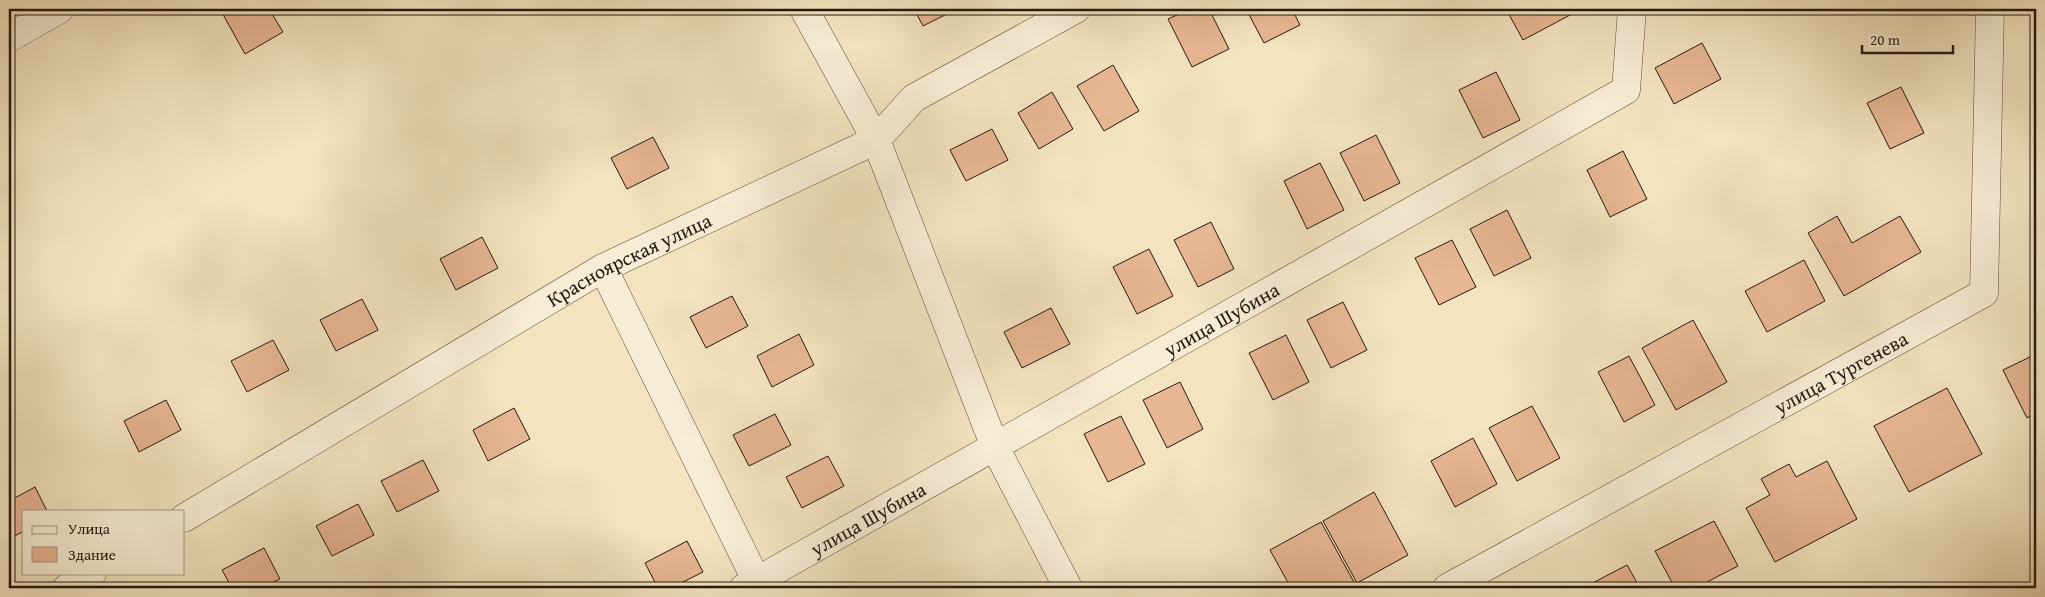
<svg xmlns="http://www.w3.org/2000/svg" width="2045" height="597" font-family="'Gentium Book Plus',serif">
<rect width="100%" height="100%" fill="#f3e3bf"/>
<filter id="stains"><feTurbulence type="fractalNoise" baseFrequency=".004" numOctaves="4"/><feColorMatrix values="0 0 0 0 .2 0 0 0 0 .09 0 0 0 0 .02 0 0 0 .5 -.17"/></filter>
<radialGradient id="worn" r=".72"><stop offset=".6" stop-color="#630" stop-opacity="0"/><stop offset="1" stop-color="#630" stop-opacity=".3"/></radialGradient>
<g fill="#e7b693" stroke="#271810">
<path d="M220 9H269L283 32 245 54Z"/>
<path d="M914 9H957L923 26Z"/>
<path d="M1190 9H1209L1229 49 1192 67 1168 19Z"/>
<path d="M1246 9H1292L1300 25 1264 43Z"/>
<path d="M1506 9H1566L1570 15 1523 40Z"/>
<path d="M1702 43 1721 79 1674 104 1655 68Z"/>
<path d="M1113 65 1139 111 1104 131 1077 86Z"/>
<path d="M1496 72 1520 120 1483 138 1459 90Z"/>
<path d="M1901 87 1924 133 1890 149 1867 103Z"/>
<path d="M1052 92 1073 129 1039 149 1018 113Z"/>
<path d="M992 129 1008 160 966 181 950 150Z"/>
<path d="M1376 135 1400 183 1364 201 1340 153Z"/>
<path d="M653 137 669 168 627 189 611 158Z"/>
<path d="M1623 151 1647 199 1610 217 1587 170Z"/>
<path d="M1320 163 1344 210 1307 229 1284 181Z"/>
<path d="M1507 210 1531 258 1494 276 1470 229Z"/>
<path d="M1837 216 1852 243 1900 216 1921 252 1844 296 1808 233Z"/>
<path d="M1211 222 1234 269 1198 287 1174 240Z"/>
<path d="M482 237 498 268 456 290 440 259Z"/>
<path d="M1452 240 1476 287 1439 305 1415 258Z"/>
<path d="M1149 249 1173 296 1137 314 1113 267Z"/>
<path d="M1804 260 1825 301 1767 332 1745 291Z"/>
<path d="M732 296 748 326 706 348 690 317Z"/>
<path d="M362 299 378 330 336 351 320 320Z"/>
<path d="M1343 302 1367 350 1331 368 1307 320Z"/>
<path d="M1051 308 1070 344 1022 368 1004 332Z"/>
<path d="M1693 320 1727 382 1676 410 1642 348Z"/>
<path d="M799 334 814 365 772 387 757 356Z"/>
<path d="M1286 335 1309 382 1273 400 1249 353Z"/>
<path d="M273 340 289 370 247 392 231 361Z"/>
<path d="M2036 354V413L2027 418 2003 370Z"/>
<path d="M1629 356 1655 405 1624 422 1598 372Z"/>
<path d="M1180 382 1203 429 1167 448 1143 400Z"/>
<path d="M1947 388 1982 454 1909 492 1874 426Z"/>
<path d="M166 400 181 430 139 452 124 421Z"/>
<path d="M1532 406 1560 458 1517 481 1489 428Z"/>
<path d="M514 408 530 439 488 461 473 430Z"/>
<path d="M775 414 791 445 749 466 733 435Z"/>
<path d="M1121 416 1145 464 1108 482 1084 434Z"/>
<path d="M1473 438 1497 484 1455 507 1431 461Z"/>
<path d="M828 456 844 486 802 508 786 477Z"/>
<path d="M423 460 439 491 397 512 381 481Z"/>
<path d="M1827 461 1857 519 1775 562 1746 508 1770 495 1761 479 1789 464 1796 477Z"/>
<path d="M35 487 47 511H24V531L9 539V501Z"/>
<path d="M1374 492 1408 555 1357 583 1323 521Z"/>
<path d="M358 504 374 535 332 556 316 526Z"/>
<path d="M1714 521 1738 566 1707 582 1711 588H1675L1655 551Z"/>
<path d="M1321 522 1355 584 1348 588H1291L1270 550Z"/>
<path d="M687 541 703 572 671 588H658L645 563Z"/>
<path d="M264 548 280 579 261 588H232L222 570Z"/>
<path d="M1627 565 1640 588H1583Z"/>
</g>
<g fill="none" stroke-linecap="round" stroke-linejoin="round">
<defs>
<g id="minor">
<path d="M804 9 876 140 995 447 1068 588"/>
<path d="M9 38 60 9"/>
<path d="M603 268 760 588"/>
<path id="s1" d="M184 518 603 268 876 140 914 98 1076 9"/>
<path d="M67 588 92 573"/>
<path id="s2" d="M744 588 1626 90 1632 9"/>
<path id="s3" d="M1447 588 1984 293 1990 9"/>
</g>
</defs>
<use href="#minor" stroke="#5a4b3c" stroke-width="29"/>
<use href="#minor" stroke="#f7edd5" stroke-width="28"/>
</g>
<g text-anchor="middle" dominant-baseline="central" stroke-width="4" stroke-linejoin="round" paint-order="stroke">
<g font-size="20" fill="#271810" stroke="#f7edd5">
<text stroke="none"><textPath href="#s1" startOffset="515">Красноярская улица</textPath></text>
<text stroke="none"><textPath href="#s2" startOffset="548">улица Шубина</textPath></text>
<text stroke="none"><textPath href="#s3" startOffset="449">улица Тургенева</textPath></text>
<text stroke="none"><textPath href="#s2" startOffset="142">улица Шубина</textPath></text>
</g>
</g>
<rect width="2045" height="597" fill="none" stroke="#f3e3bf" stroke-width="30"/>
<rect x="10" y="10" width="2025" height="577" fill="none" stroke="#271810" stroke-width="2.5"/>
<rect x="15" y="15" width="2015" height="567" fill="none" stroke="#271810"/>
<rect x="22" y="510" width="162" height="65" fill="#f7edd5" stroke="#a49886"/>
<rect x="32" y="526" width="25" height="8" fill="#f7edd5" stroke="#a49886"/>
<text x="68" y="534" font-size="15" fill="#271810">Улица</text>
<rect x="32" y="547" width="25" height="15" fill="#e7b693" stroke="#a49886"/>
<text x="68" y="560" font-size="15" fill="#271810">Здание</text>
<path d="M1862 45v8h91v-8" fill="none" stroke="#271810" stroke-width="2.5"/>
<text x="1870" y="45" font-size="15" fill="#271810" stroke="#f7edd5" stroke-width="4" paint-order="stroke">20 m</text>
<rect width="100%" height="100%" filter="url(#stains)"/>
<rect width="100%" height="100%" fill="url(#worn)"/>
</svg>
